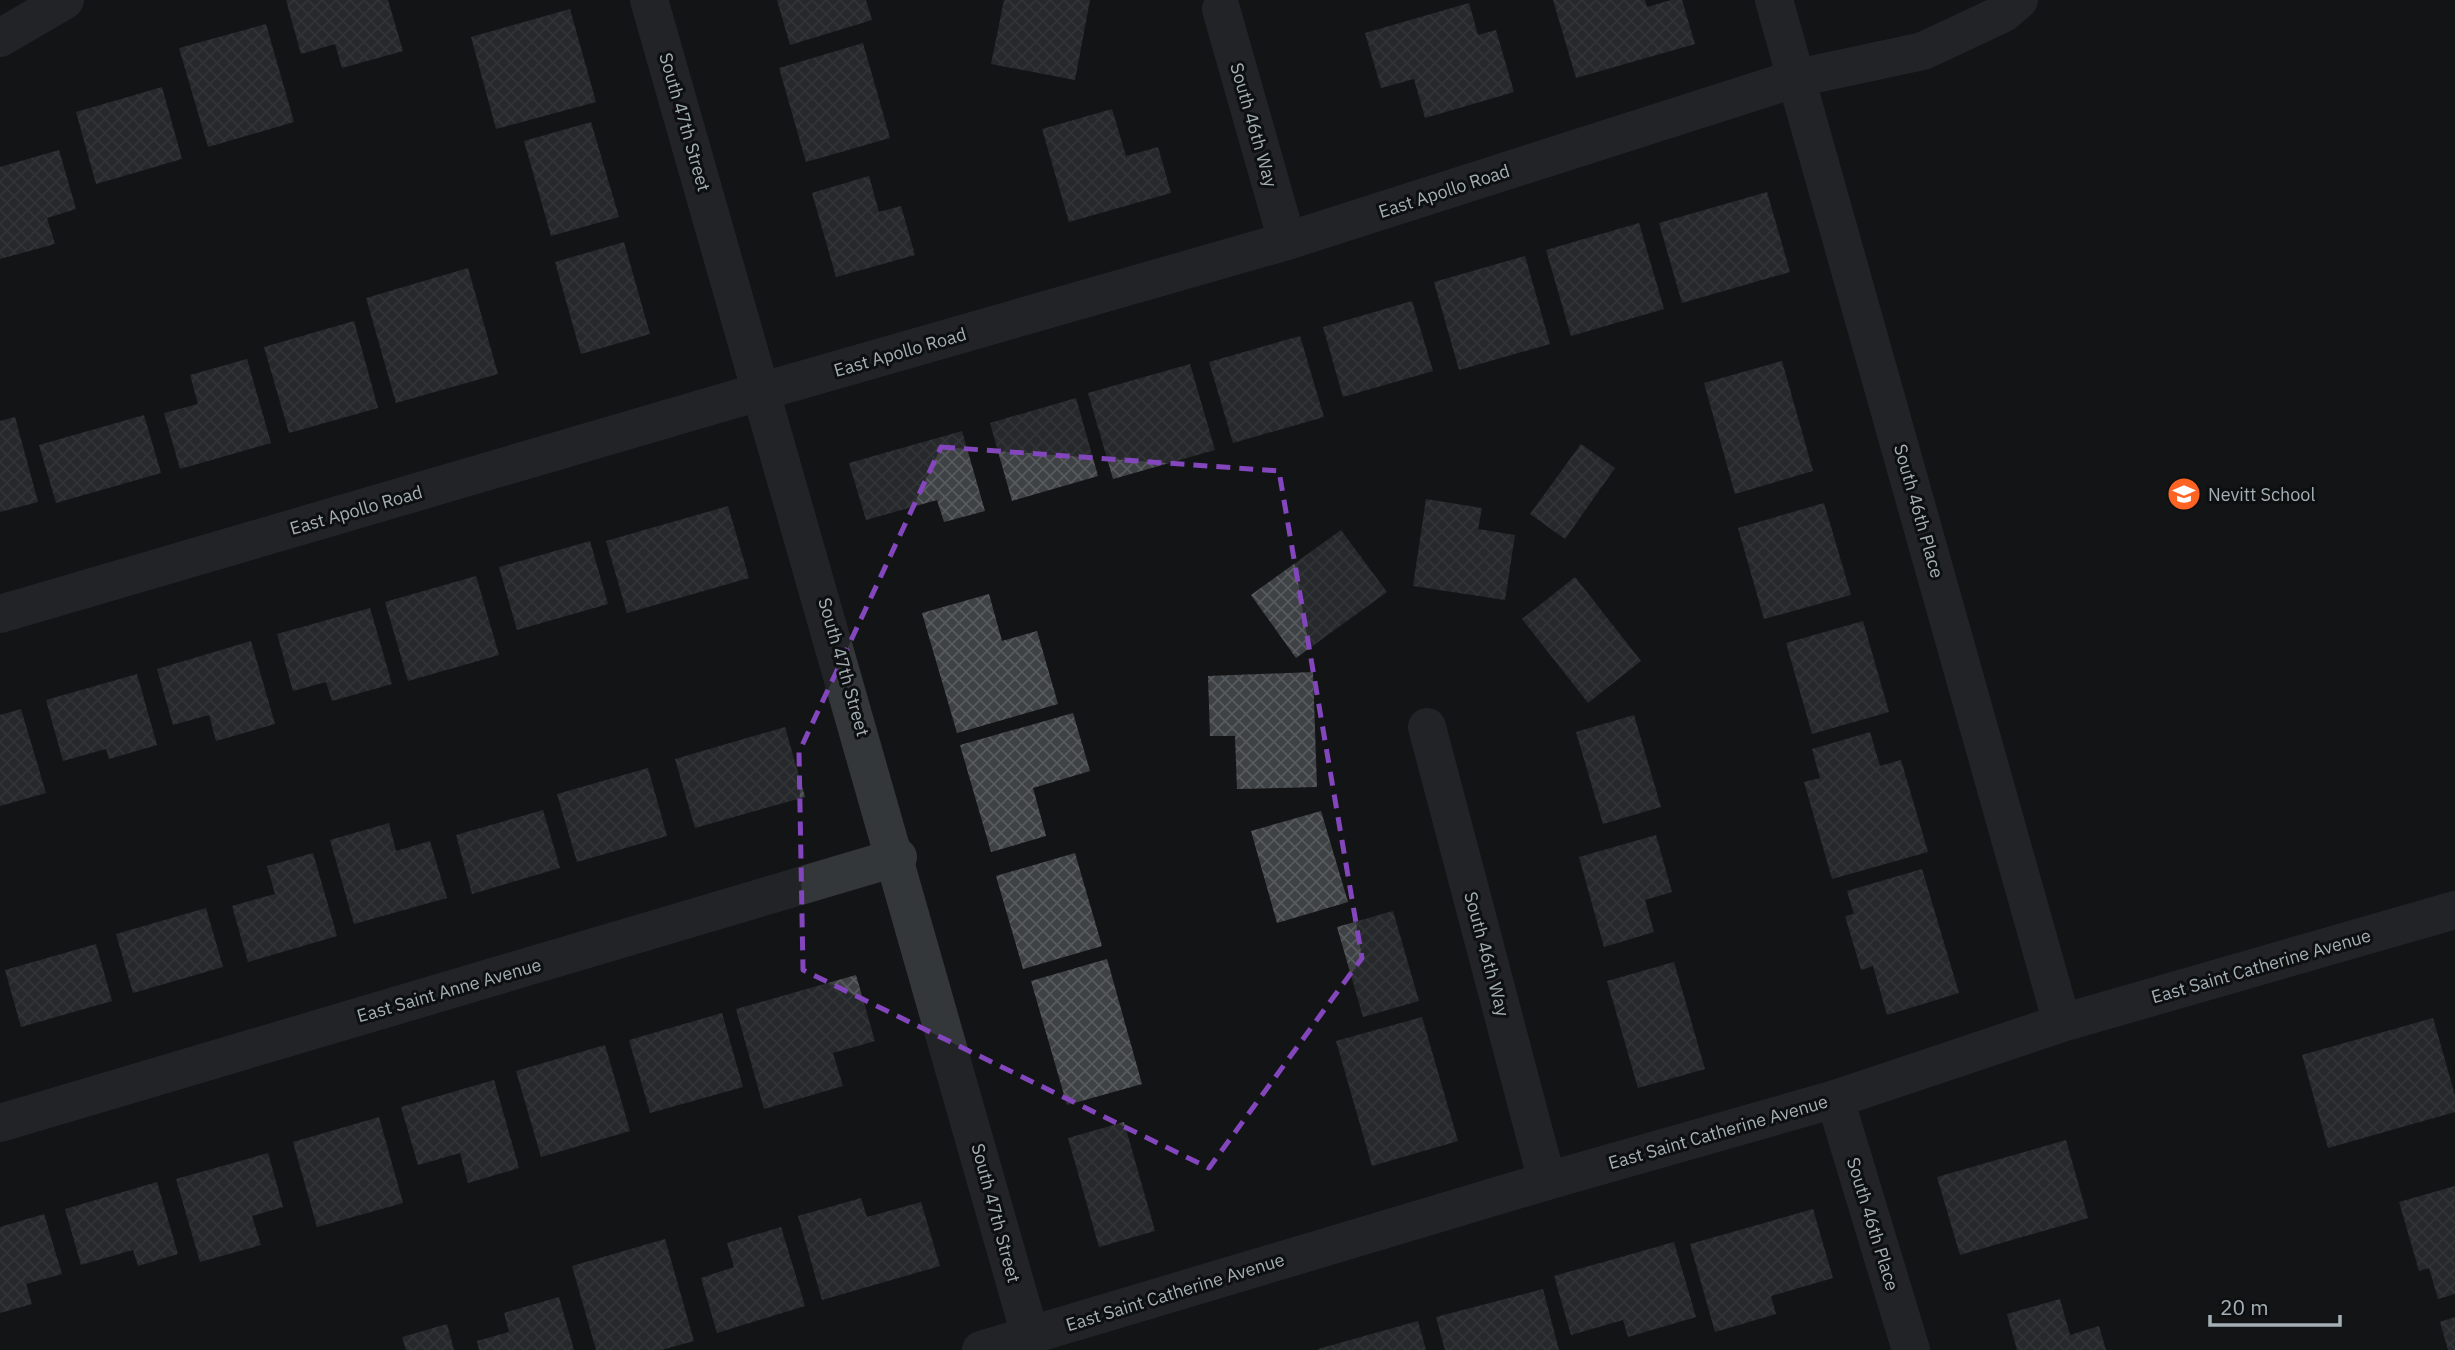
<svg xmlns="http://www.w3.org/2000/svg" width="2455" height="1350" font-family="'IBM Plex Sans',sans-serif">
<defs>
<pattern id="building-cross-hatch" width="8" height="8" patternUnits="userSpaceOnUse" patternTransform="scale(1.75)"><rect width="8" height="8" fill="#3f4245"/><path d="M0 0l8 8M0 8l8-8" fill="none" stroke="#585b5e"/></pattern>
</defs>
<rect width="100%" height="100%" fill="#131415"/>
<g fill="url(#building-cross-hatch)">
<path d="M286 0H388L403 51 342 68 335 44 301 54Z"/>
<path d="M777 0H866L872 20 790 45Z"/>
<path d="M1004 0H1090L1075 80 991 64Z"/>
<path d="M1553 0H1645L1647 7 1671 0H1682L1695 44 1576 78Z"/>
<path d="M1469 3 1478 35 1496 30 1514 92 1425 118 1414 79 1381 88 1365 33Z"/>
<path d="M570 9 596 102 496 129 471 37Z"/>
<path d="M266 24 294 122 208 147 179 48Z"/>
<path d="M863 43 890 138 806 162 779 68Z"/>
<path d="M162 87 182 159 96 184 76 112Z"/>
<path d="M1112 109 1126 156 1158 147 1171 193 1069 222 1042 129Z"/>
<path d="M591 122 619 217 551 236 524 141Z"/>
<path d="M59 150 76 209 47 218 55 244 0 259V167Z"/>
<path d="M869 176 879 212 901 206 915 255 836 277 812 193Z"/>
<path d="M1767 192 1790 272 1682 303 1659 223Z"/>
<path d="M1639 223 1664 309 1571 336 1546 250Z"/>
<path d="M624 242 650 334 581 354 555 262Z"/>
<path d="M1525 256 1550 344 1459 370 1434 282Z"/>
<path d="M468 268 498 374 396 403 366 298Z"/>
<path d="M1412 301 1433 371 1343 397 1323 327Z"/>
<path d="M354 321 378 408 289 433 264 347Z"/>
<path d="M1300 336 1324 417 1233 443 1209 362Z"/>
<path d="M247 359 271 443 180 469 164 413 198 404 190 375Z"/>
<path d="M1782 361 1813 471 1735 494 1704 383Z"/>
<path d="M1190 364 1215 450 1113 479 1088 393Z"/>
<path d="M1076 398 1098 476 1012 501 990 423Z"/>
<path d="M144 415 161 473 56 503 39 445Z"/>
<path d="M15 417 38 502 0 512V421Z"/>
<path d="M962 431 985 511 944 522 937 500 866 520 849 463Z"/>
<path d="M1581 444 1615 468 1565 539 1530 514Z"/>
<path d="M1426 499 1482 508 1478 529 1515 535 1505 600 1413 586Z"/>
<path d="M1824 503 1851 595 1764 619 1738 528Z"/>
<path d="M728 506 749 578 627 613 606 541Z"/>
<path d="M1341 530 1387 592 1296 658 1251 595Z"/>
<path d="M590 541 608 604 517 630 499 567Z"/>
<path d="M476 576 499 655 408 681 385 602Z"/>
<path d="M1575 577 1641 661 1588 703 1522 619Z"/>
<path d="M989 594 1002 641 1037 631 1058 704 957 733 922 613Z"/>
<path d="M370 608 392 684 332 701 326 682 293 691 277 634Z"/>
<path d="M1863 621 1889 712 1812 734 1786 643Z"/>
<path d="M251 641 275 724 216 741 209 715 173 725 157 669Z"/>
<path d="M1313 672 1317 787 1237 789 1235 736H1210L1208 676Z"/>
<path d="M137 674 157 745 109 759 106 749 63 761 46 700Z"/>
<path d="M21 709 46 793 0 806V715Z"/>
<path d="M1073 713 1090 771 1033 788 1046 836 991 852 960 745Z"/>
<path d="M1634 715 1661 807 1603 824 1576 732Z"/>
<path d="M785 727 805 797 695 828 675 759Z"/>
<path d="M1870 732 1880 766 1901 760 1928 852 1832 879 1804 782 1820 778 1812 749Z"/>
<path d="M648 768 667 836 577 862 557 794Z"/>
<path d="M543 810 560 868 472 894 456 835Z"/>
<path d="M1321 811 1348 902 1277 923 1251 831Z"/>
<path d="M389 823 396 851 430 841 447 898 354 924 330 840Z"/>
<path d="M1656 835 1672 892 1645 900 1654 932 1604 947 1579 857Z"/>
<path d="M313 853 337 936 248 962 232 906 275 894 267 866Z"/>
<path d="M1075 853 1102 946 1023 969 996 876Z"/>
<path d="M1922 869 1959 993 1887 1015 1873 966 1861 970 1845 916 1854 914 1847 891Z"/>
<path d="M206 908 223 967 133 993 116 934Z"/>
<path d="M1393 911 1419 1001 1363 1017 1337 927Z"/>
<path d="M96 944 112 1001 21 1027 5 970Z"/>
<path d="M1107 959 1142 1084 1067 1105 1031 981Z"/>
<path d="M1674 962 1705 1069 1638 1088 1607 981Z"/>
<path d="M856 975 875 1041 833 1053 843 1086 764 1109 736 1009Z"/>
<path d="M722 1013 743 1087 650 1113 629 1040Z"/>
<path d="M1422 1017 1458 1141 1372 1166 1336 1041Z"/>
<path d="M2433 1018 2455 1095V1112L2328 1148 2302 1055Z"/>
<path d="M605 1045 630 1131 541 1157 516 1071Z"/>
<path d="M494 1080 519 1168 468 1183 460 1153 418 1165 401 1107Z"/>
<path d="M379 1117 403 1203 317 1227 293 1142Z"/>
<path d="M1124 1122 1155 1231 1099 1247 1068 1138Z"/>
<path d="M2066 1140 2088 1218 1960 1255 1937 1177Z"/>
<path d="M268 1153 283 1207 252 1216 261 1245 200 1262 176 1179Z"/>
<path d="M157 1182 178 1254 138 1266 133 1250 81 1265 65 1209Z"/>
<path d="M2455 1186V1294L2438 1299 2429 1268 2419 1271 2399 1202Z"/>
<path d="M861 1198 867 1217 921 1202 940 1266 822 1300 798 1216Z"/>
<path d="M1813 1209 1833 1278 1771 1296 1776 1314 1715 1332 1690 1244Z"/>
<path d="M44 1214 62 1274 26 1284 32 1304 0 1313V1227Z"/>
<path d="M781 1227 805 1306 717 1333 701 1278 734 1267 727 1243Z"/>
<path d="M665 1239 694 1341 661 1350H596L572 1266Z"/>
<path d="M1674 1242 1696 1317 1628 1337 1623 1320 1571 1335 1554 1276Z"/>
<path d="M1543 1289 1559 1350H1445L1436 1317Z"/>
<path d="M559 1297 574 1350H479L477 1341 509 1332 504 1313Z"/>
<path d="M2060 1299 2070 1335 2099 1326 2106 1350H2017L2007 1314Z"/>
<path d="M2455 1317V1350H2448L2440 1322Z"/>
<path d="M1418 1321 1426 1350H1318V1349Z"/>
<path d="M447 1324 454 1350H406L402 1337Z"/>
</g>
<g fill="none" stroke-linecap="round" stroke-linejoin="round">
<g stroke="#34373a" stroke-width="38">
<path d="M649 0C780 444 907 889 1030 1335"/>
<path d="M1774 0 2062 1023"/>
<path d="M1221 9 1287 241"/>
<path d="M0 38 65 0"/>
<path d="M0 614 728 401 1287 241 1797 78 1923 51 2004 13 2019 0"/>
<path d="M1427 727 1547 1181"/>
<path d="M1835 1099 1911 1350"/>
<path d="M0 1123 898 857"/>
<path d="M981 1350 1547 1181 1835 1099 2062 1023 2455 910"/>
</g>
</g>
<path d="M0 0H2455V1350H0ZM941 447 1279 471 1362 958 1209 1168 803 970 799 752Z" fill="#131415" fill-opacity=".55" fill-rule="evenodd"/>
<path fill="none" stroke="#8346bd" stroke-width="5" stroke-dasharray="14 9" stroke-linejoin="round" d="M941 447 1279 471 1362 958 1209 1168 803 970 799 752Z"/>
<defs>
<symbol id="school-disc" viewBox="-11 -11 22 22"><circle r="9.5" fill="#fd6423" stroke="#0e0f10"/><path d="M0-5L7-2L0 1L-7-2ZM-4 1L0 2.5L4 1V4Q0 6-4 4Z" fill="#fff"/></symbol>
</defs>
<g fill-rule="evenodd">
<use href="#school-disc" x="2165" y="475" width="38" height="38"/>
</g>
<g text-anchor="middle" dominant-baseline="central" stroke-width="6" stroke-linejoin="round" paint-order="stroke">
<g font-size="18" fill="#a4b0b6" stroke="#0e0f10">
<text transform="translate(685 122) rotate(74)">South 47th Street</text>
<text transform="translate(1254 125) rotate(74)">South 46th Way</text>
<text transform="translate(1444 191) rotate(-18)">East Apollo Road</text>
<text transform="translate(900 352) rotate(-16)">East Apollo Road</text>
<text transform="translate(356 510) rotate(-16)">East Apollo Road</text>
<text transform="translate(1919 511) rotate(74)">South 46th Place</text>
<text transform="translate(844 667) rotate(74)">South 47th Street</text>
<text transform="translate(1487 954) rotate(75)">South 46th Way</text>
<text transform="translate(2261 966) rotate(-16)">East Saint Catherine Avenue</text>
<text transform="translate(449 990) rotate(-16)">East Saint Anne Avenue</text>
<text transform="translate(1718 1132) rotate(-16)">East Saint Catherine Avenue</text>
<text transform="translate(996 1213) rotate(75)">South 47th Street</text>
<text transform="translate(1873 1224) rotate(73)">South 46th Place</text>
<text transform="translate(1175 1292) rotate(-17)">East Saint Catherine Avenue</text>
</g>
<g font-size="18" fill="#a4b0b6" stroke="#0e0f10" text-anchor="start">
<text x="2208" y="494">Nevitt School</text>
</g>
</g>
<path d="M2210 1315v10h130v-10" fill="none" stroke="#a4b0b6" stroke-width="3.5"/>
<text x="2220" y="1315" font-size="21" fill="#a4b0b6" stroke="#0e0f10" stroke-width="5" paint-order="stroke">20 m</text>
</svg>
